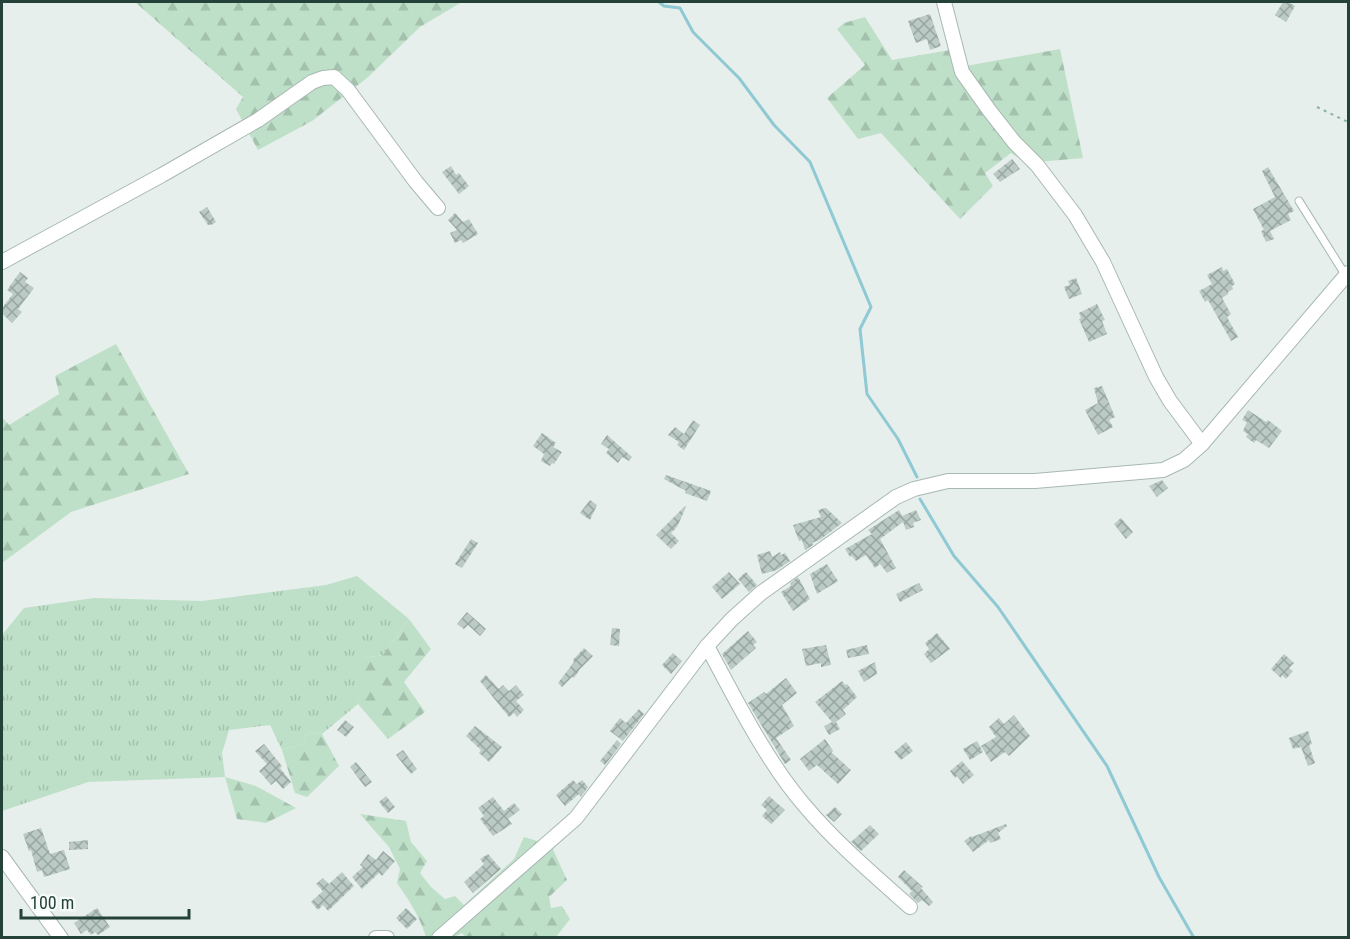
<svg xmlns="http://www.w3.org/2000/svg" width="1350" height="939" font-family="'Roboto Condensed',sans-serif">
<defs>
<pattern id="grass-tufts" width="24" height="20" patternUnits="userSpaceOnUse" patternTransform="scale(1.5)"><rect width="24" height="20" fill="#bfe0c8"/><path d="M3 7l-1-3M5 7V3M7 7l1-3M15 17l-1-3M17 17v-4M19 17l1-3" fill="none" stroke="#a4c1ad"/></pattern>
<pattern id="forest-firs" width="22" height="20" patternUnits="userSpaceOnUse" patternTransform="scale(1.5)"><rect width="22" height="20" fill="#bfe0c8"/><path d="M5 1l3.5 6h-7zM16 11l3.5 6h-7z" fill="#a4c1ad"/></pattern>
<pattern id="building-cross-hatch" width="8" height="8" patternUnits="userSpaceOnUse" patternTransform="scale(1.5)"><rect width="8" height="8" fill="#bbcac4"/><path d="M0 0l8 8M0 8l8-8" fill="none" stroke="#98a6a0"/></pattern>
</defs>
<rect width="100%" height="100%" fill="#e6efeb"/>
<path fill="url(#grass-tufts)" d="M357 576 409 619 383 655 363 658 358 704 322 734 308 732 303 744 282 750 270 725 229 730 222 753 225 777 88 782 2 811V635L24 608 94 598 202 601 326 585Z"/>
<g fill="url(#forest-firs)">
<path d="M135 2H462L420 27 367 78 312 121 258 150 236 109 243 97Z"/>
<path d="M865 17 892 60 950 50 955 68 1060 49 1083 158 1026 163 1011 153 985 173 993 186 960 219 881 133 858 139 827 98 865 65 837 29 844 23Z"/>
<path d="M116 344 189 474 71 512 2 563V417L9 425 59 394 55 376Z"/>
<path d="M409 619 431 649 404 682 425 712 388 739 358 704 359 685 354 672 363 658 383 655Z"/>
<path d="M308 732 322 734 339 766 307 797 295 793 282 750 303 744Z"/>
<path d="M225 777 256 786 296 808 266 823 237 819Z"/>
<path d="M360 814 406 821 411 842 427 861 420 873 431 887 445 899 455 896 464 905 514 859 524 837 551 845 567 880 549 897 551 908 562 906 570 919 556 937 466 938 462 933 454 937H426C420 917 409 900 397 883L400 869 389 847Z"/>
</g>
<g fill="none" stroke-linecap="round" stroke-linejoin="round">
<g stroke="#8ec9d4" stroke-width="3">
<path d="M659 2 664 6 680 8 693 32 739 78 774 125 810 162 871 307 860 329 867 394 898 439 917 477"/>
<path d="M920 499 954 556 998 607 1107 766 1159 877 1194 938"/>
</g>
</g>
<g fill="url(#building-cross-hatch)">
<path d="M1283 2H1288L1295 6 1286 22 1275 15Z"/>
<path d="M930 14 941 46 930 50 927 39 916 43 908 21Z"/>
<path d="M1012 159 1020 169 1000 182 993 174Z"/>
<path d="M451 166 456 175 459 173 469 186 459 194 442 172Z"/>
<path d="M1268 167 1294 211 1288 214 1291 220 1270 231 1274 239 1266 242 1261 231 1264 230 1253 209 1275 197 1262 171Z"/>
<path d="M207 207 216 222 211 225H208L199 212Z"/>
<path d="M455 213 463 222 469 219 478 234 463 243 461 240 455 243 450 233 457 230 448 220Z"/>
<path d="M1222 267 1223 271 1227 269 1235 284 1232 286 1233 289 1228 292V294L1222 298 1231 314 1227 317 1238 337 1231 341 1208 300 1205 302 1199 291 1212 284 1207 275Z"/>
<path d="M20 272 28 278 25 282 34 288 18 309 22 312 12 323 2 313V308L13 294 7 290Z"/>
<path d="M1076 278 1082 294 1069 299 1064 287 1070 285 1068 281Z"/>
<path d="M1097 304 1105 320 1102 321 1107 334 1089 342 1079 319 1081 318 1079 313Z"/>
<path d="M1102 386 1115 417 1109 420 1113 427 1098 435 1085 410 1098 403 1094 388Z"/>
<path d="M1248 410 1266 422 1268 420 1282 431 1269 448 1256 440 1254 443 1246 437 1248 434 1243 431 1247 422 1242 420Z"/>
<path d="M693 420 700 425 684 450 677 445 679 442 668 435 675 427 684 434Z"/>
<path d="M542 433 556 443 553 447 562 452 554 464 552 463 550 466 541 461 544 454 533 446Z"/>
<path d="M607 435 632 457 629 461 622 457 618 463 606 453 609 449 601 444Z"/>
<path d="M666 475 711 491 707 501 685 493 686 491 664 479Z"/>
<path d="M1162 480 1168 488 1157 497 1149 486Z"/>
<path d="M590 500 597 505 590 520 580 513Z"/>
<path d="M685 506 686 507 677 527 671 533 679 541 671 549 656 535Z"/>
<path d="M826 508 842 523 821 539 812 543 813 545 805 550 802 540 799 541 793 525 821 517 818 510Z"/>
<path d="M899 510 902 516 916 510 921 520 913 523 914 527 906 530 903 522 880 539 896 568 887 573 880 564 875 568 866 555 856 561 852 556 850 557 845 549 872 534 868 530Z"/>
<path d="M1121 518 1133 532 1126 539 1114 524Z"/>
<path d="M471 539 478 543 462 568 455 564Z"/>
<path d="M770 551 772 557 780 552 781 555 785 553 790 561 777 570 762 574 757 555Z"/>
<path d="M827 564 838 581 817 594 810 574Z"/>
<path d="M729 572 740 584 722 599 712 587Z"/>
<path d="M746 572 757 585 749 592 738 579Z"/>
<path d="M798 577 810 599 793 611 781 592 791 586 790 583Z"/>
<path d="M919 583 923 590 900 602 896 594Z"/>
<path d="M467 612 486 629 480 636 468 625 464 629 457 624Z"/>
<path d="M612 628 620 629 619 646 610 645Z"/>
<path d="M748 631 757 642 753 645 756 648 731 670 722 654Z"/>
<path d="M937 633 950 649 931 663 924 654 929 649 925 643Z"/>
<path d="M826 645 831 665 821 667V663L806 666 802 649Z"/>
<path d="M867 645 869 654 848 658 846 650Z"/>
<path d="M584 648 593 656 580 669 574 678 572 677 562 687 558 683 574 662 573 660Z"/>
<path d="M673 653 682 661 671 674 662 665Z"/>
<path d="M1284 654 1294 663 1289 668 1293 671 1286 679 1282 675 1281 678 1271 669Z"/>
<path d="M875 662 877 674 864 682 858 671Z"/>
<path d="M486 675 499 689 503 685 509 691 516 685 524 695 516 701 524 710 517 717 514 713 509 717 480 681Z"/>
<path d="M786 678 797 693 782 705 794 726 776 738 791 760 785 764 748 703 764 692 766 694Z"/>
<path d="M842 681 845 685 847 684 857 697 843 710 846 714 836 722 840 729 829 735 824 726 832 722 815 702Z"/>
<path d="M639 709 644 714 623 741 610 731 620 718 626 723Z"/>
<path d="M1014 715 1030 736 1009 756 1005 752 991 762 981 746 996 737 989 727 999 718 1004 724Z"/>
<path d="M345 720 354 727 346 737 337 730Z"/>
<path d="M475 726 502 747 489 762 479 753 481 750 466 736Z"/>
<path d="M1308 731 1312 744 1309 745 1315 763 1308 766 1301 747 1293 749 1289 738Z"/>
<path d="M825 739 833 751 831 752 851 770 838 784 817 765 809 771 800 759Z"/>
<path d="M617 740 621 744 605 765 600 761Z"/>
<path d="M977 741 983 752 970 760 963 749Z"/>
<path d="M906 742 913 751 901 760 894 752Z"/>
<path d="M264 744 282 766 280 768 291 782 283 789 276 781 271 785 259 771 267 764 255 751Z"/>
<path d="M403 750 417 769 411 774 396 755Z"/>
<path d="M962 761 974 775 963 784 957 776 955 778 950 771Z"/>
<path d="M356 762 372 782 365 787 350 767Z"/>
<path d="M573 780 577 784 582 780 588 787 581 797 579 794 565 806 556 795Z"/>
<path d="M386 796 395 807 388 813 379 802Z"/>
<path d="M769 796 785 810 771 824 762 816 767 810 761 805Z"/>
<path d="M493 797 504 811 514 803 520 810 508 819 512 824 493 836 480 819 484 816 478 808Z"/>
<path d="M835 807 842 814 834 822 826 815Z"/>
<path d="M1006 824 1007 826 998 833 1001 839 990 843 989 840 973 852 964 841 971 836 972 837Z"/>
<path d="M870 825 879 834 861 851 851 842Z"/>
<path d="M41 828 50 854 64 850 70 869 44 877 42 870 37 872 31 850 29 851 23 834Z"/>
<path d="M88 840V849L69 850V842Z"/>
<path d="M383 851 395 861 382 876 379 873 362 889 352 877 363 867 360 865 368 854 376 860Z"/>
<path d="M488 854 501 869 473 893 464 882 484 864 480 859Z"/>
<path d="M904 870 923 887 921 888 933 902 929 906 922 900 918 903 909 894 912 891 898 877Z"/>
<path d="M342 872 354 886 328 911 323 905 318 910 311 902 323 891 316 884 323 878 329 884Z"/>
<path d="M97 908 110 927 98 935 95 932 91 935 87 930 81 934 74 923Z"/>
<path d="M406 908 417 919 407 929 396 918Z"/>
</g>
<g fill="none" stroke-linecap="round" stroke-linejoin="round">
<defs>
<path id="lane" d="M1299 201 1346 276"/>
<g id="street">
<path d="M944 2 962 72 989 110 1014 142 1037 165 1075 215 1103 262 1156 377 1170 401 1202 444"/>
<path d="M2 262 162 175 258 120 312 82 323 78 334 77 348 90 416 182 438 208"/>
<path d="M707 646C735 698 766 761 805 806 836 843 874 875 910 907"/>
<path d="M2 857 61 938"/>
<path d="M376 938H387"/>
<path d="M439 938 576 818 707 646 732 619 761 593 896 497 914 489 948 481H1035L1163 470 1184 460 1202 444 1348 273"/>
</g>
</defs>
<use href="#lane" stroke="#a8b8b2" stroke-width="9"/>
<use href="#street" stroke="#a8b8b2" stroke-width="16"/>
<path stroke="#86b3a5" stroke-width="2" stroke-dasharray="3 4.5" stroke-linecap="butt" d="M1317 107 1348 122"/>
<use href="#lane" stroke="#fff" stroke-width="7"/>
<use href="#street" stroke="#fff" stroke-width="14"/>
</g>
<rect width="1350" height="939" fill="none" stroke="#24423a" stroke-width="6"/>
<path d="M21 909v9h168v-9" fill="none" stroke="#24423a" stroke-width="3"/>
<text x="30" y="909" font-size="18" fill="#24423a" stroke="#f7fbf9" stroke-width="4.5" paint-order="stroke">100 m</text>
</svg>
